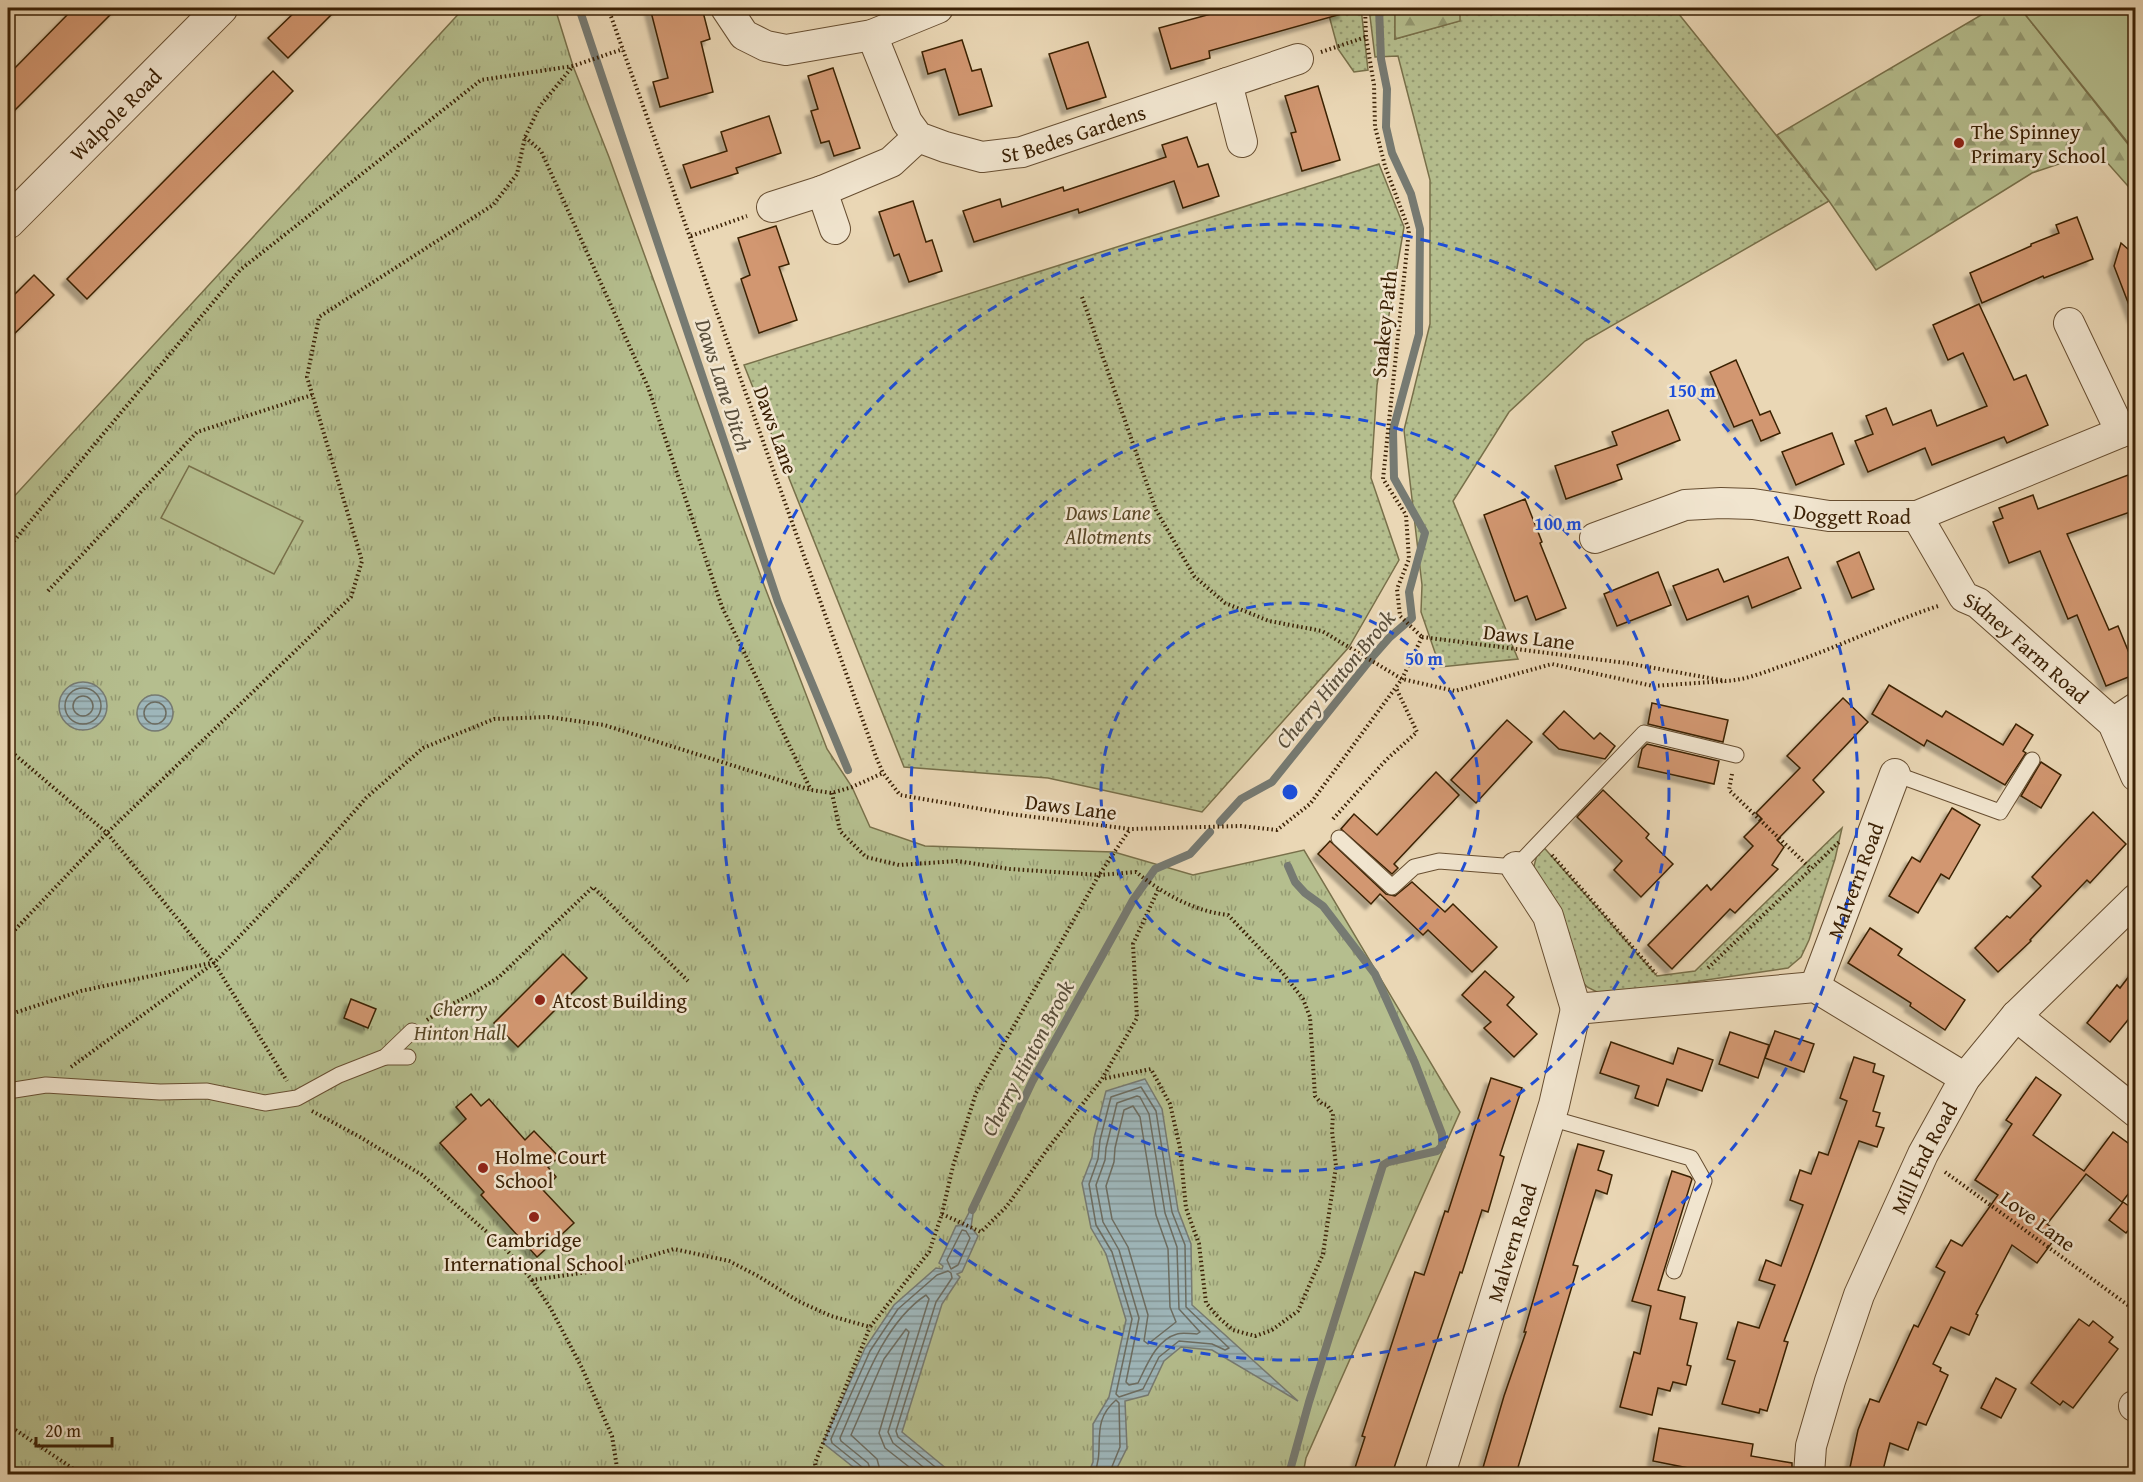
<svg xmlns="http://www.w3.org/2000/svg" width="2143" height="1482" font-family="'Gentium Book Plus',serif">
<defs>
<pattern id="grass-dots" width="8" height="8" patternUnits="userSpaceOnUse" patternTransform="scale(1.5)"><rect width="8" height="8" fill="#b5be8e"/><path d="M2 2h.1M6 6h.1" fill="none" stroke="#949a72" stroke-width="1.8" stroke-linecap="round"/></pattern>
<pattern id="forest-firs" width="22" height="20" patternUnits="userSpaceOnUse" patternTransform="scale(1.5)"><rect width="22" height="20" fill="#b5be8e"/><path d="M5 1l3.5 6h-7zM16 11l3.5 6h-7z" fill="#949a72"/></pattern>
<pattern id="park-tufts" width="24" height="20" patternUnits="userSpaceOnUse" patternTransform="scale(1.5)"><rect width="24" height="20" fill="#b5be8e"/><path d="M3 7l-1-3M5 7V3M7 7l1-3M15 17l-1-3M17 17v-4M19 17l1-3" fill="none" stroke="#949a72"/></pattern>
<pattern id="water-rules" width="6" height="5" patternUnits="userSpaceOnUse" patternTransform="scale(1.5)"><rect width="6" height="5" fill="#9eb6ba"/><path d="M0 2.5h6" fill="none" stroke="#829495"/></pattern>
<filter id="shadow"><feDropShadow dx="-5.5" dy="5.5" stdDeviation="1.5" flood-color="#0004"/></filter>
</defs>
<rect width="100%" height="100%" fill="#ead7b5"/>
<filter id="stains"><feTurbulence type="fractalNoise" baseFrequency=".00333" numOctaves="4"/><feColorMatrix values="0 0 0 0 .2 0 0 0 0 .09 0 0 0 0 .02 0 0 0 .5 -.17"/></filter>
<radialGradient id="worn" r=".72"><stop offset=".6" stop-color="#630" stop-opacity="0"/><stop offset="1" stop-color="#630" stop-opacity=".3"/></radialGradient>
<g fill="url(#grass-dots)" stroke="#78704a" stroke-width="1.5">
<path d="M1327 8H1361L1368 70 1354 72 1338 49Z"/>
<path d="M1369 8H1395V39L1459 21 1460 8H1674L1829 201 1585 341 1509 412 1453 501 1518 659 1440 667 1421 612 1422 585 1404 430 1430 324V180L1398 56 1375 57Z"/>
<path d="M1379 164 1404 227 1377 385 1371 478 1399 560 1349 647 1202 812 1048 778 904 767 744 365Z"/>
<path d="M1842 828 1835 859 1809 940 1801 957 1788 968 1603 995 1587 987 1575 973 1533 870 1540 843 1657 976 1695 971Z"/>
</g>
<g fill="url(#forest-firs)" stroke="#78704a" stroke-width="1.5">
<path d="M1395 8H1460V21L1395 39Z"/>
<path d="M1993 8H2020L2135 153V194L2097 151 2032 173 1876 270 1829 201 1777 135Z"/>
</g>
<path fill="url(#park-tufts)" stroke="#78704a" stroke-width="1.5" d="M464 8H555L573 66 609 157 764 585 827 749 852 787 870 827 925 846 1114 852 1193 875 1304 850 1460 1112 1306 1458 1303 1474H8V503Z"/>
<g fill="#b5be8e" stroke="#78704a" stroke-width="1.5">
<path d="M2020 8H2135V153L2125 139Z"/>
<path d="M189 466 303 521 274 574 161 518Z"/>
</g>
<g fill="url(#water-rules)" stroke="#767a72" stroke-width="1.5">
<circle cx="83" cy="706" r="24"/>
<circle cx="155" cy="713" r="18"/>
<path d="M1145 1079 1162 1109 1178 1210 1191 1244 1192 1305 1298 1401 1212 1350 1181 1347 1164 1361 1148 1395 1125 1401 1127 1448 1114 1474H1088L1093 1462V1424L1109 1397 1126 1320 1106 1254 1091 1228 1082 1183 1092 1157 1094 1138 1106 1091Z"/>
<path d="M975 1201 971 1227 978 1236 962 1272 957 1274 960 1277 942 1304 902 1432 953 1474H862L823 1443 865 1348 894 1305 936 1268 942 1269 943 1266 939 1263 956 1226 963 1224Z"/>
</g>
<g fill="none" stroke-linecap="round" stroke-linejoin="round">
<g stroke="#6c6c60" stroke-width="1.5">
<circle cx="83" cy="706" r="18"/>
<circle cx="83" cy="706" r="10"/>
<circle cx="155" cy="713" r="11"/>
<path d="M1141 1087 1156 1111 1172 1212 1185 1245 1186 1307 1229 1348 1225 1350 1212 1344 1179 1341 1159 1357 1143 1389 1119 1397 1116 1394 1132 1319 1112 1252 1096 1225 1089 1184 1098 1159 1100 1140 1111 1097Z"/>
<path d="M1137 1096 1140 1097 1149 1114 1165 1213 1177 1247 1179 1309 1200 1332 1197 1334C1191 1334 1183 1332 1177 1334 1156 1340 1147 1365 1138 1383L1129 1385 1126 1382 1139 1318 1119 1250 1103 1222 1096 1185 1105 1160 1106 1148 1117 1103Z"/>
<path d="M1133 1106 1140 1117 1156 1215 1168 1249 1170 1307 1176 1322 1148 1344 1144 1341 1148 1315 1128 1247 1112 1219 1106 1186 1114 1162 1115 1148 1124 1110Z"/>
<path d="M962 1230 966 1231 970 1238 958 1265 951 1269 947 1260Z"/>
<path d="M865 1474 862 1467 832 1443 831 1439 870 1351 898 1309 937 1275 948 1271 951 1273 952 1278 936 1302 896 1431 898 1437 944 1474"/>
<path d="M872 1474 868 1463 841 1441 840 1438C861 1391 882 1324 926 1295L929 1299 888 1432 893 1443 932 1474"/>
<path d="M881 1474 877 1459 851 1435 884 1359 906 1329 909 1332 879 1433 885 1448 918 1474"/>
<path d="M1094 1474C1106 1448 1089 1423 1116 1400L1119 1403 1120 1447 1109 1474"/>
</g>
<g stroke="#767a72" stroke-width="8">
<path d="M579 8 778 602 848 770"/>
<path d="M1220 822 1241 799 1272 782 1374 655 1389 638 1412 618 1409 592 1425 533 1394 478 1393 430 1419 334 1420 229 1411 194 1392 153 1386 127 1387 89 1381 59 1379 8"/>
<path d="M1288 866 1295 882 1305 893 1323 906 1375 974 1415 1063 1442 1134V1146L1437 1151 1388 1162 1383 1165 1309 1402 1289 1474"/>
<path d="M972 1210 1032 1082 1133 900 1155 869 1190 854 1210 832"/>
</g>
</g>
<g fill="#d29771" stroke="#3b2105" stroke-width="1.5" filter="url(#shadow)">
<path d="M74 8H117L8 117V75Z"/>
<path d="M299 8H338L288 58 268 38Z"/>
<path d="M650 8H702L710 39 701 42 713 92 660 107 653 82 668 78Z"/>
<path d="M1233 8H1251L1253 13 1270 8H1344L1345 13 1209 51 1210 58 1171 69 1159 28Z"/>
<path d="M962 40 972 71 981 69 992 106 959 115 945 69 928 74 922 52Z"/>
<path d="M1088 42 1106 97 1067 109 1049 54Z"/>
<path d="M833 68 860 148 834 156 829 141 821 143 811 111 818 109 808 76Z"/>
<path d="M273 71 293 91 87 299 67 279Z"/>
<path d="M1318 86 1340 160 1302 171 1291 133 1296 132 1285 96Z"/>
<path d="M769 116 781 153 736 168 738 173 691 188 683 165 727 151 721 132Z"/>
<path d="M1187 137 1198 167 1208 164 1219 196 1183 208 1174 181 1079 213 1078 209 974 242 963 211 1000 199 1002 207 1063 187 1064 191 1166 157 1162 145Z"/>
<path d="M913 201 926 242 932 240 942 271 909 282 899 254 894 256 879 212Z"/>
<path d="M2077 217 2093 259 2044 278 2043 276 1982 303 1970 273 2031 246V244L2059 233 2056 225Z"/>
<path d="M776 226 789 264 779 267 797 320 759 333 741 279 750 275 738 238Z"/>
<path d="M2121 243 2136 256 2134 318 2114 266Z"/>
<path d="M34 275 54 295 8 340V301Z"/>
<path d="M1979 304 2014 380 2026 375 2048 425 2007 443 2004 437 1932 465 1925 448 1868 472 1855 441 1873 434 1866 416 1886 408 1893 425 1931 410 1937 426 1987 406 1963 353 1948 360 1933 325Z"/>
<path d="M1736 360 1760 415 1770 411 1780 433 1761 441 1752 420 1734 427 1710 372Z"/>
<path d="M1668 410 1680 440 1617 465 1622 479 1566 499 1555 466 1617 445 1612 432Z"/>
<path d="M1832 433 1844 464 1796 485 1782 452Z"/>
<path d="M2136 472V510L2067 534 2109 630 2118 626 2136 670V674L2106 686 2077 615 2068 619 2040 551 2009 563 1993 522 2003 518 1999 508 2033 495 2038 509Z"/>
<path d="M1525 499 1542 542 1540 543 1566 608 1536 620 1527 596 1515 601 1484 515Z"/>
<path d="M1859 552 1874 589 1852 598 1837 562Z"/>
<path d="M1788 557 1801 588 1752 608 1748 596 1687 620 1673 586 1718 569 1724 582Z"/>
<path d="M1658 572 1671 605 1617 626 1604 594Z"/>
<path d="M1889 685 1942 717 1946 711 2003 745 2016 724 2033 735 2023 751 2026 753 2005 785 1927 740 1924 746 1872 714Z"/>
<path d="M1843 698 1868 722 1813 780 1824 792 1777 840 1784 847 1772 865 1778 869 1735 913 1730 909 1672 969 1648 945 1707 885 1711 890 1753 846 1744 837 1762 819 1756 813 1800 768 1787 756Z"/>
<path d="M1652 703 1728 720 1723 742 1648 724Z"/>
<path d="M1564 711 1594 739 1600 733 1615 746 1605 759 1559 749 1543 734Z"/>
<path d="M1507 720 1532 742 1476 803 1451 780Z"/>
<path d="M1647 744 1719 761 1714 784 1638 767 1642 749Z"/>
<path d="M2041 762 2061 775 2041 808 2021 796Z"/>
<path d="M1436 772 1459 795 1394 864 1398 868 1392 874 1341 829 1354 814 1377 835Z"/>
<path d="M1603 790 1649 834 1646 838 1673 864 1641 897 1614 870 1622 861 1577 817Z"/>
<path d="M1952 808 1980 825 1949 879 1941 874 1918 913 1889 896 1912 857 1920 862Z"/>
<path d="M2093 812 2126 844 2090 883 2087 880 2030 940 2031 941 1998 972 1975 948 2007 916 2010 918 2041 886 2032 877Z"/>
<path d="M1330 841 1386 894 1395 896 1412 882 1445 912 1453 904 1497 947 1472 972 1428 930 1423 935 1380 894 1371 904 1318 854Z"/>
<path d="M1870 928 1902 949 1898 955 1965 1000 1945 1030 1910 1006 1911 1003 1848 963Z"/>
<path d="M563 954 587 978 518 1047 494 1023Z"/>
<path d="M2136 967V1010L2110 1042 2087 1023 2117 985 2120 988Z"/>
<path d="M1485 971 1514 997 1507 1005 1537 1034 1514 1057 1484 1028 1491 1022 1462 995Z"/>
<path d="M351 999 376 1009 368 1028 344 1018Z"/>
<path d="M1775 1031 1814 1044 1804 1072 1765 1058Z"/>
<path d="M1730 1032 1769 1045 1758 1078 1719 1064Z"/>
<path d="M1611 1042 1673 1064 1678 1048 1713 1060 1702 1091 1667 1079 1658 1106 1635 1098 1639 1086 1600 1073Z"/>
<path d="M1854 1057 1875 1064 1873 1072 1884 1076 1873 1111 1880 1113 1876 1126 1884 1128 1877 1147 1859 1141 1784 1341 1788 1342 1767 1411 1760 1409 1759 1413 1722 1404 1735 1361 1727 1359 1738 1322 1759 1328 1775 1285 1759 1280 1766 1260 1781 1266 1803 1205 1790 1200 1800 1170 1811 1174 1819 1152 1828 1155 1847 1101 1840 1098Z"/>
<path d="M2036 1077 2061 1095 2033 1135 2084 1171 2113 1132 2136 1149V1184L2122 1202 2086 1174 2047 1224 2059 1233 2037 1263 2012 1245 1976 1314 1978 1315 1969 1335 1951 1327 1933 1364 1941 1368 1940 1371 1948 1375 1926 1425 1918 1422 1908 1450 1890 1443 1882 1474H1860L1849 1472 1858 1430 1870 1399 1879 1402 1914 1325 1918 1327 1945 1272 1936 1267 1951 1240 1962 1246 1998 1195 1975 1180 2012 1124 2006 1120Z"/>
<path d="M1491 1078 1522 1088 1500 1155 1504 1157 1488 1212 1482 1210 1462 1273 1460 1272 1392 1474H1353L1365 1437 1362 1436 1415 1272 1424 1275 1445 1211 1448 1212Z"/>
<path d="M471 1094 481 1106 489 1099 525 1140 534 1131 559 1157 548 1167 556 1177 543 1190 574 1223 537 1257 481 1195 484 1192 440 1143 466 1119 456 1107Z"/>
<path d="M1578 1144 1604 1151 1598 1170 1612 1175 1607 1194 1596 1190 1573 1265 1578 1266 1516 1474H1495L1482 1471 1504 1396 1526 1332H1524Z"/>
<path d="M1672 1171 1690 1177 1692 1179 1658 1290 1685 1297 1680 1319 1697 1323 1687 1365 1691 1366 1686 1385 1673 1382 1670 1391 1658 1388 1652 1415 1620 1407 1634 1352 1640 1354 1651 1306 1632 1301Z"/>
<path d="M2123 1202 2136 1211V1221L2126 1233 2109 1220Z"/>
<path d="M2079 1319 2089 1326 2093 1321 2113 1337 2109 1342 2118 1349 2073 1408 2063 1401 2060 1405 2031 1383Z"/>
<path d="M1996 1378 2016 1389 2001 1418 1981 1408Z"/>
<path d="M1659 1428 1753 1444 1751 1456 1792 1463V1474H1694L1693 1469 1653 1461Z"/>
</g>
<g fill="none" stroke-linecap="round" stroke-linejoin="round">
<defs>
<g id="service">
<path d="M1895 774 2000 812 2032 760"/>
<path d="M1339 838 1392 887 1414 867 1439 861 1516 867 1644 733 1736 755"/>
<path d="M385 1057H408"/>
<path d="M8 1091 46 1085 160 1092 207 1091 265 1103 297 1098 339 1075 385 1057 412 1031"/>
<path d="M1550 1118 1691 1158 1704 1181 1674 1271"/>
</g>
<g id="minor">
<path d="M726 8 744 35 766 46 786 50 872 35 938 8"/>
<path id="s1" d="M872 35 907 122 918 137 945 147 982 157 1022 152 1298 59"/>
<path d="M1227 83 1242 142"/>
<path d="M822 191 835 229"/>
<path d="M772 207 822 191 891 162 918 137"/>
<path d="M2069 323 2121 432"/>
<path id="s2" d="M1917 516 1964 597 1978 603 2113 723 2136 776"/>
<path id="s3" d="M1595 538 1685 505 1721 503 1753 504 1829 516H1917L2136 426"/>
<path d="M2113 723 2136 708"/>
<path d="M1516 867 1548 916 1576 1009"/>
<path id="s4" d="M1815 987 1895 774"/>
<path d="M2016 1016 2136 1112"/>
<path d="M2134 1406 2136 1407"/>
<path id="s5" d="M1440 1474 1554 1105 1576 1009 1815 987 1965 1078"/>
<path id="s6" d="M1809 1474 1811 1446 1830 1381 1859 1295 1923 1154 1965 1078 2016 1016 2136 899"/>
</g>
<g id="tertiary">
<path id="s7" d="M8 222 221 8"/>
</g>
</defs>
<use href="#service" stroke="#674e31" stroke-width="17"/>
<use href="#minor" stroke="#674e31" stroke-width="32"/>
<use href="#tertiary" stroke="#674e31" stroke-width="35"/>
<g stroke="#3b2105" stroke-width="4" stroke-dasharray="1.5 3" stroke-linecap="butt">
<path d="M608 8 876 757 883 773 900 795 1010 814 1130 829 1241 826 1277 830 1310 804 1402 679 1422 637"/>
<path d="M1365 8 1366 37 1374 85 1375 127 1385 166 1409 230 1383 479 1406 515 1409 559 1397 589 1400 616 1422 637"/>
<path d="M1321 52 1366 37"/>
<path d="M525 137 541 151 648 387 722 607 811 790"/>
<path d="M691 236 747 216"/>
<path d="M1082 297 1156 510 1194 576 1225 603 1269 621 1322 631 1402 679 1455 691 1552 664 1653 686 1726 681"/>
<path d="M8 548 240 270 481 80 573 66 623 49"/>
<path d="M48 591 197 432 312 395"/>
<path d="M1422 637 1626 663 1726 681C1745 680 1762 673 1779 667 1833 650 1884 624 1938 606"/>
<path d="M8 749 107 833 214 963 287 1081"/>
<path d="M1732 774 1729 790 1811 869"/>
<path d="M832 793 840 831 866 857 899 865 957 861 1010 869 1099 875 1136 872C1162 893 1193 911 1228 915L1282 972 1303 999 1310 1017 1315 1096 1322 1104 1327 1105 1333 1114 1332 1131 1336 1166 1323 1254 1298 1311 1272 1330 1255 1336 1233 1330 1219 1318 1206 1303 1199 1244 1186 1208 1180 1148 1170 1104 1151 1069 1102 1079"/>
<path d="M1333 819 1386 760 1417 732 1396 688"/>
<path d="M1552 855 1656 974"/>
<path d="M8 941 10 935 107 833 351 597 362 561 307 377 319 317 493 205 517 174 525 137 540 106 573 66"/>
<path d="M1708 968 1839 842"/>
<path d="M8 1015 81 991 211 963"/>
<path d="M427 1020 448 1006 474 993 499 977 593 887 688 981"/>
<path d="M71 1067 214 963 303 870 366 798 423 748 494 719 549 717 604 725 811 790 832 793 852 787 883 773"/>
<path d="M312 1111 360 1137 422 1175 505 1248 532 1280 602 1270 674 1249 729 1261 758 1276 798 1301 831 1316 870 1327 929 1252 942 1214 953 1166 976 1093 1099 875 1130 829"/>
<path d="M1945 1172 2136 1311"/>
<path d="M942 1214 981 1232 1007 1206 1049 1147 1102 1079 1137 1018 1133 944 1158 890"/>
<path d="M505 1248 513 1241"/>
<path d="M532 1280 551 1309 582 1368 612 1436 618 1474"/>
<path d="M8 1425 81 1474"/>
<path d="M817 1474 815 1463 870 1327"/>
</g>
<use href="#service" stroke="#f1e5cf" stroke-width="15"/>
<use href="#minor" stroke="#f1e5cf" stroke-width="30"/>
<use href="#tertiary" stroke="#f1e5cf" stroke-width="33"/>
</g>
<g fill="none" stroke="#1d4ed8" stroke-width="3" stroke-dasharray="10 8">
<circle cx="1290" cy="792" r="189"/>
<circle cx="1290" cy="792" r="379"/>
<circle cx="1290" cy="792" r="568"/>
</g>
<g fill="#8f2418" stroke="#f1e5cf" stroke-width="2">
<circle cx="1959" cy="143" r="6"/>
<circle cx="540" cy="1000" r="6"/>
<circle cx="483" cy="1168" r="6"/>
<circle cx="534" cy="1217" r="6"/>
</g>
<g text-anchor="middle" dominant-baseline="central" stroke-width="5" stroke-linejoin="round" paint-order="stroke">
<g font-size="21" fill="#3b2105" stroke="#f1e5cf">
<text stroke="none"><textPath href="#s7" startOffset="152">Walpole Road</textPath></text>
<text stroke="none"><textPath href="#s1" startOffset="274">St Bedes Gardens</textPath></text>
<text transform="translate(1384 324) rotate(-84)">Snakey Path</text>
<text transform="translate(776 430) rotate(70)">Daws Lane</text>
<text stroke="none"><textPath href="#s3" startOffset="264">Doggett Road</textPath></text>
<text transform="translate(1529 637) rotate(7)">Daws Lane</text>
<text stroke="none"><textPath href="#s2" startOffset="174">Sidney Farm Road</textPath></text>
<text transform="translate(1071 807) rotate(7)">Daws Lane</text>
<text stroke="none"><textPath href="#s4" startOffset="114">Malvern Road</textPath></text>
<text stroke="none"><textPath href="#s6" startOffset="338">Mill End Road</textPath></text>
<text transform="translate(2038 1221) rotate(36)">Love Lane</text>
<text stroke="none"><textPath href="#s5" startOffset="242">Malvern Road</textPath></text>
</g>
<g font-size="21" fill="#3b2105" stroke="#f1e5cf" text-anchor="start">
<text x="1971" y="131">The Spinney<tspan x="1971" dy="24">Primary School</tspan></text>
<text x="552" y="1000">Atcost Building</text>
<text x="495" y="1156">Holme Court<tspan x="495" dy="24">School</tspan></text>
<text x="534" y="1239" text-anchor="middle">Cambridge<tspan x="534" dy="24">International School</tspan></text>
</g>
<g font-size="21" font-style="italic" fill="#5a4827" stroke="#f1e5cf">
<text x="1108" y="512">Daws Lane<tspan x="1108" dy="24">Allotments</tspan></text>
<text x="460" y="1008">Cherry<tspan x="460" dy="24">Hinton Hall</tspan></text>
</g>
<g font-size="22" font-style="italic" fill="#594e3b" stroke="#f1e5cf">
<text transform="translate(724 385) rotate(72)">Daws Lane Ditch</text>
<text transform="translate(1335 679) rotate(-50)">Cherry Hinton Brook</text>
<text transform="translate(1027 1058) rotate(-62)">Cherry Hinton Brook</text>
</g>
</g>
<circle cx="1290" cy="792" r="9" fill="#1d4ed8" stroke="#f1e5cf" stroke-width="3"/>
<g font-size="18" text-anchor="middle" font-weight="bold" fill="#1d4ed8" stroke="#f1e5cf" stroke-width="5" stroke-linejoin="round" paint-order="stroke">
<text x="1692" y="397">150 m</text>
<text x="1558" y="530">100 m</text>
<text x="1424" y="665">50 m</text>
</g>
<rect width="2143" height="1482" fill="none" stroke="#ead7b5" stroke-width="30"/>
<rect x="9" y="9" width="2125" height="1464" fill="none" stroke="#3b2105" stroke-width="3"/>
<rect x="15" y="15" width="2113" height="1452" fill="none" stroke="#3b2105" stroke-width="1.5"/>
<path d="M36 1437v9h76v-9" fill="none" stroke="#3b2105" stroke-width="3"/>
<text x="45" y="1437" font-size="18" fill="#3b2105" stroke="#f1e5cf" stroke-width="4.5" paint-order="stroke">20 m</text>
<rect width="100%" height="100%" filter="url(#stains)"/>
<rect width="100%" height="100%" fill="url(#worn)"/>
</svg>
